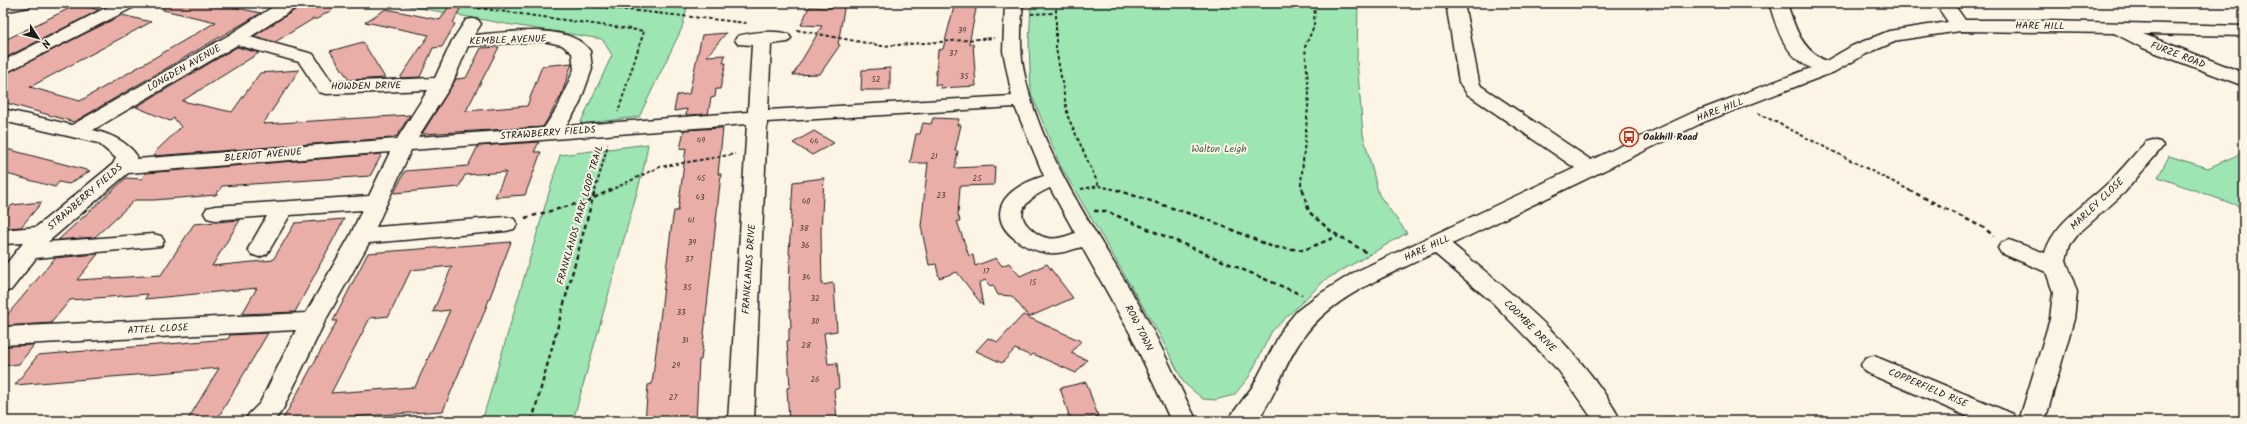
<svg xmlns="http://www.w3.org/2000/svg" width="2247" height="424" font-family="Kalam,sans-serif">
<rect width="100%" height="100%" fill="#fcf5e5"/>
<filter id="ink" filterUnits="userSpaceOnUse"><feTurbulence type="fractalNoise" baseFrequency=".025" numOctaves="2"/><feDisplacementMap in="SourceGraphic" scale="8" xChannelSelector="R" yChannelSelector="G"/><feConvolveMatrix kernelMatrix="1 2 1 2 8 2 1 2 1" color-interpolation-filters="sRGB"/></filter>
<g filter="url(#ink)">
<g fill="#9de5b3" stroke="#5c8068">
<path d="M393 3H688L682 28 639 117 580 124 612 55 602 39 506 24Z"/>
<path d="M1031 3H1358L1357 61 1363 134 1379 195 1407 233 1325 280 1272 331 1249 377 1234 395 1215 400 1203 399 1184 383 1159 334 1060 165 1031 93 1029 45Z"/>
<path d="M648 144 644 167 573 421H482L560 155Z"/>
<path d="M2244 152V208L2158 177 2169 156 2208 168Z"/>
</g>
<g fill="#e9aea8" stroke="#1c1c1c" fill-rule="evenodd">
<path d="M163 3H214L261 13 74 122 3 102V75L122 15 151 22 30 87 80 101 216 22 163 10Z"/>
<path d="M306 3 336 7 317 19H313L275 42 254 36Z"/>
<path d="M451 3H463L453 23 455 24 442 47 433 48 420 77 400 78 429 35 365 22 386 9 440 20Z"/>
<path d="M836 3H845L838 44 840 45 820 74 793 75 822 26 801 25 809 7 833 8Z"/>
<path d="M955 3 977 4 969 44H973L976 86 940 88 941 85H935L938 50 943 49Z"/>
<path d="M78 4 99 10 3 59V41Z"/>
<path d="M726 33 707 56 725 55 723 63H726L720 89H716L715 97 711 98 708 114 686 115 687 109 674 111 677 95 689 94 702 35Z"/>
<path d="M363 42 385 78 349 80 330 51Z"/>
<path d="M237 47 259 53 182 101 232 112 260 73 299 70 263 124 410 115 397 136 391 138 153 156 156 151 181 127 174 118 170 121 136 107Z"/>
<path d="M499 47 466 111 527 106 542 66 572 63 561 96 543 127 422 134 456 79 466 78 481 48Z"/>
<path d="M890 68V90H861L862 70Z"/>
<path d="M933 118 959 119 957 125H961L955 151H958L955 168 995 166 994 185 960 186 958 214 960 221H957L969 256 973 255 975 266 996 258 1002 266 1009 263 1020 276 1047 264 1073 298 1029 317 1012 296 998 295 993 285 990 286 985 280 979 283 983 306 957 272 939 278 936 264 929 265 921 226 928 163H910L916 134H920L923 123 931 124Z"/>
<path d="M723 128 718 174H721L704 334 701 360H699L696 421H645L648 385 652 384 671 230 674 211H678L686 148 680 149 684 130Z"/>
<path d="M814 131 834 143 812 155 793 143Z"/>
<path d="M539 142 534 152H541L525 195 495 197 506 172 465 175 459 187 394 193 405 171 468 166 478 146Z"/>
<path d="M3 148 90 171 69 184 59 182 55 187 3 173Z"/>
<path d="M382 154 370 176 222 186 216 195 154 200H135L95 237 58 240 126 178 142 179 145 173Z"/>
<path d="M824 178 821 231 822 285 833 283 834 285 837 331 824 333 828 364 837 363 839 388 834 390 837 418 822 421H789L787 388 790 387 787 341 789 340V329L791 328 789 294 790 254H789L793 182Z"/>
<path d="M42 202 21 227 3 228V215L12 205Z"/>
<path d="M344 219 295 312 242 314 257 288 145 299 148 294 70 300 51 323 3 326V320L55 258 98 254 77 280 161 275 194 224 240 220 212 266 273 260 295 223Z"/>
<path d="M511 242 482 318 443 411 282 421 337 321H333L368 253ZM452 266 433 312 450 310 415 387 331 393 370 318 389 316 411 270Z"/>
<path d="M1023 315 1081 341 1071 353 1087 360 1076 373 1033 354 1031 356 1015 349 1002 363 976 351 988 338 998 342Z"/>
<path d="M268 333 216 421H187L219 368 15 385 38 355 228 339 230 335Z"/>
<path d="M34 345 19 364 3 366V346Z"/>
<path d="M1086 382 1098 416 1071 421 1060 388Z"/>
</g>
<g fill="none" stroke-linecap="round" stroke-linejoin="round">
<defs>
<g id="minor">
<path d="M3 3H32L29 7 3 12Z"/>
<path d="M115 3H137L134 7 3 74V61Z"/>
<path d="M279 3H300L297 7 250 37 313 54 332 82 435 78 452 41 466 20 472 19 478 20 481 24 474 35C506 33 569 21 590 51L592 69 579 105 566 126 748 112 752 45 738 44 735 40 738 36C752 32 774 30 788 34L791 38 788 42 771 44 768 110 1012 96 1003 51 1005 3H1023C1021 22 1020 41 1022 60 1035 149 1098 233 1142 310 1162 346 1178 385 1197 421H1171L1131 335 1082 247C1074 249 1064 253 1056 253 1036 255 1000 237 1000 214 1000 193 1027 181 1044 176L1015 107 767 122 754 421H728L747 124 411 150 376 227 506 217 514 219 517 224 514 229 506 231 369 243 325 321 283 409 274 421H245L249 414 260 403 296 330 3 345V327L306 313 350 236 362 210 290 215 267 254 259 257 251 254 248 249 267 216 215 220 207 218 204 213 207 208 215 206 369 196 390 152 128 173 48 242 153 234 161 236 164 241 161 246 36 258 11 290 3 292V268L23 243 3 244V230L36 227 113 164 116 158 98 143 3 121V109L72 125 229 35ZM543 41 562 45 572 53 574 69 559 105 544 128 418 137 452 84 468 46ZM237 45 299 62 319 92 326 94 428 90 397 139 136 159 137 156C127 141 110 134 93 130ZM1050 188 1075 233C1066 236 1057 240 1048 238 1041 237 1034 232 1029 227 1011 210 1034 195 1050 188Z"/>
<path d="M1446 3H1464L1479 82 1481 86 1591 160 1692 113 1811 68C1784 55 1777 29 1769 3H1787C1795 28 1801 49 1826 61L1852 46 1889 31 1948 22 1935 3H1953L1965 20H2009L2244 26V36L2143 34 2244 73V86L2143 48 2114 33 1960 31 1899 40 1866 54 1834 72 1706 121 1452 244C1514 295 1583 349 1621 421H1594L1559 371 1493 303 1434 253C1388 276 1332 295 1302 339 1284 364 1277 394 1258 419L1256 421H1227L1253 386 1283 328 1297 311 1315 297 1353 273 1575 168 1467 94 1459 82Z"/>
<path d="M2153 140 2160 142 2163 146 2160 150 2124 193 2079 233 2070 245 2066 260 2077 292 2074 319 2045 421H2019L2050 319 2053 292 2046 272 2001 253 1998 248 2001 243 2009 240 2045 253C2054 222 2086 205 2108 183 2122 170 2133 155 2146 142Z"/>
<path d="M1874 356 2013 414 2017 421H1978L1865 372 1861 365 1865 358Z"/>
</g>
</defs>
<use href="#minor" stroke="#1c1c1c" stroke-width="3"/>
<g stroke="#1c1c1c" stroke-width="2" stroke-dasharray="3.5 2.5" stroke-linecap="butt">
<path d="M438 3 473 7"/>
<path d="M564 3 747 23"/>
<path d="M1056 3V48L1068 117 1099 186"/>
<path d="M478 8 644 31 618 112"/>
<path d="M1031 14 1054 13"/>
<path d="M797 30 882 46 994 38"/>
<path d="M1758 113 1911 191"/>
<path d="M1081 189 1099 186 1122 191"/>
<path d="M595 191 608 144"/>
<path d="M609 191 659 167 735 154"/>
<path d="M1303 191 1301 184 1309 96 1305 47 1314 26 1315 3"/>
</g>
<g stroke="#1c1c1c" stroke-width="2.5" stroke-dasharray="4.5 3.5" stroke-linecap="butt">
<path d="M1117 190 1206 219 1273 247 1304 250 1338 236"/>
<path d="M1303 190 1309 212 1332 232 1369 254"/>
<path d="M1909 190 1984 228 1994 236"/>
<path d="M1094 211H1106L1302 295"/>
<path d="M525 218 587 201 611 190"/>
<path d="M532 421 595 190"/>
</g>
<use href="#minor" fill="#fcf5e5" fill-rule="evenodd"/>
</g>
</g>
<defs>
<symbol id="bus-ring" viewBox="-11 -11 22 22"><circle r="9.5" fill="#fcf5e5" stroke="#c8321e" stroke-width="1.5"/><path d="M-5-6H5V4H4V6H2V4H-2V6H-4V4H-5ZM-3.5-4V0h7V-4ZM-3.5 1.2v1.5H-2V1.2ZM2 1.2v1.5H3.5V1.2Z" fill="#c8321e"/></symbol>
</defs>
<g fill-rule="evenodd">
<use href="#bus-ring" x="1618" y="126" width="22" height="22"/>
</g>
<g text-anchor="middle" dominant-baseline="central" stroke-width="4" stroke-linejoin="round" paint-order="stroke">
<g font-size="8" fill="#4f403f">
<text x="962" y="30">39</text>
<text x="953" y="53">37</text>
<text x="964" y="76">35</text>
<text x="876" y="79">52</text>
<text x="701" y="140">49</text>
<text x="814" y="141">44</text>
<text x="934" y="156">21</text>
<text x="701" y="178">45</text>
<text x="977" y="178">25</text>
<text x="941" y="195">23</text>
<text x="700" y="197">43</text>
<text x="806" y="201">40</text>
<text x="691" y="220">41</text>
<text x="804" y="228">38</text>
<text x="692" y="242">39</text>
<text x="805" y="245">36</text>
<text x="689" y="259">37</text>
<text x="986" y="271">17</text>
<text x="806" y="277">34</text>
<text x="1033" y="282">15</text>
<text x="687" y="287">35</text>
<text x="815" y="298">32</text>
<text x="681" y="312">33</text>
<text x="815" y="321">30</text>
<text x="685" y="340">31</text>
<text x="806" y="345">28</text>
<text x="676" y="365">29</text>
<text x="815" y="379">26</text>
<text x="673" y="397">27</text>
</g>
<g font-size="10" fill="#1c1c1c" stroke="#fcf5e5">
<text transform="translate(2040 26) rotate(1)">HARE HILL</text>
<text transform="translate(508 40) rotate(-2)">KEMBLE AVENUE</text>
<text transform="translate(2178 55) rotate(21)">FURZE ROAD</text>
<text transform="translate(184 68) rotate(-30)">LONGDEN AVENUE</text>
<text transform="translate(366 86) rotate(-1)">HOWDEN DRIVE</text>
<text transform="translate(1720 110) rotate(-21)">HARE HILL</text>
<text transform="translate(548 133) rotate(-4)">STRAWBERRY FIELDS</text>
<text transform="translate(263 155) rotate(-5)">BLERIOT AVENUE</text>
<text transform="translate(85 197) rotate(-41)">STRAWBERRY FIELDS</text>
<text transform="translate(2097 204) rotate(-44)">MARLEY CLOSE</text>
<text transform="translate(580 215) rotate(-74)">FRANKLANDS PARK LOOP TRAIL</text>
<text transform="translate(1427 248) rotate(-25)">HARE HILL</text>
<text transform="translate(749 269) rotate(-86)">FRANKLANDS DRIVE</text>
<text transform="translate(1530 326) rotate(45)">COOMBE DRIVE</text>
<text transform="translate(1139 328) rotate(63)">ROW TOWN</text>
<text transform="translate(158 329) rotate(-3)">ATTEL CLOSE</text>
<text transform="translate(1928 388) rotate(23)">COPPERFIELD RISE</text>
</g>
<g font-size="10" font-weight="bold" fill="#1c1c1c" stroke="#fcf5e5" text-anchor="start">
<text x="1643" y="137">Oakhill Road</text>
</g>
<g font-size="10" fill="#435849" stroke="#fcf5e5">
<text x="1219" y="149">Walton Leigh</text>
</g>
</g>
<rect width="2247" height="424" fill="none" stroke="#fcf5e5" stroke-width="16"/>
<rect x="8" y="8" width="2231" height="408" fill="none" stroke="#1c1c1c" stroke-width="1.5" filter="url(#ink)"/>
<g transform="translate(38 38) rotate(126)" stroke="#fcf5e5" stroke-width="3" paint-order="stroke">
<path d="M0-3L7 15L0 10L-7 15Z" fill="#1c1c1c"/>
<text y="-6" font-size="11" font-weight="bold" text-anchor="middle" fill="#1c1c1c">N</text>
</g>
</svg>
